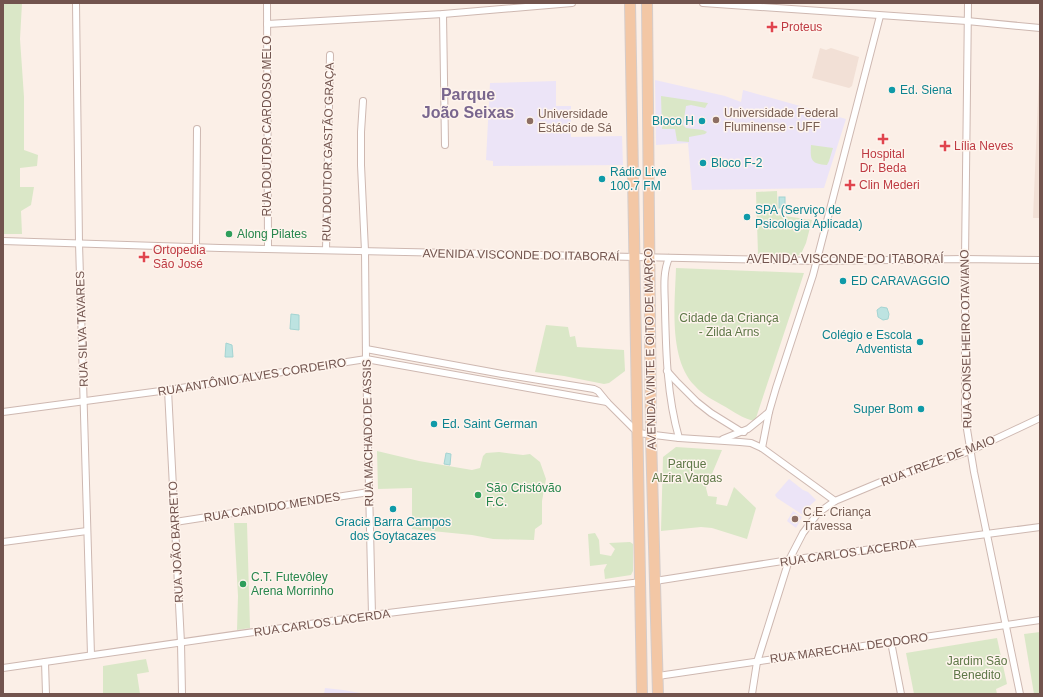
<svg xmlns="http://www.w3.org/2000/svg" width="1043" height="697" font-family="Arial,sans-serif">
<rect width="100%" height="100%" fill="#fbefe7"/>
<g fill="#f2e0d6">
<path d="M820 48 826 50 831 48 859 57 852 86 849 88 812 78Z"/>
<path d="M1040 52V218H1033Z"/>
</g>
<g fill="#ece4f7">
<path d="M655 80 725 96 741 102 743 90 846 119 824 188 692 190 688 143 656 145Z"/>
<path d="M556 81V106H571V137L622 136 623 165 493 166V161L486 160 490 83Z"/>
<path d="M789 479 803 490 808 492 816 500 804 511 803 515 777 498 775 495Z"/>
<path d="M793 511 802 517 796 528 787 521Z"/>
<path d="M325 688 343 690 366 694H324Z"/>
</g>
<g fill="#dae7c7">
<path d="M3 3H22L20 39 24 97V150L38 155 37 166 20 168V187H34L31 205 21 211 22 234H3Z"/>
<path d="M661 96 708 103 705 108 691 105 686 106 683 125 686 128 703 130 707 132 705 134 689 137V142L677 141 675 129H662Z"/>
<path d="M811 145 833 148 829 161 827 165C811 164 810 160 811 145Z"/>
<path d="M777 191 778 215 812 220 806 243 801 254 797 256 758 254 756 192Z"/>
<path d="M676 268 804 273 755 421C743 419 733 411 722 405 713 400 702 394 695 386 668 359 675 303 676 268Z"/>
<path d="M546 325 568 327 570 337 575 336 577 347 624 350 625 371 609 383 604 384 564 376 535 372Z"/>
<path d="M676 447 722 450 706 488 708 496 717 497 716 504 727 506 734 487 756 508 747 539 712 528 701 527 661 531 663 457Z"/>
<path d="M377 451 419 461 472 470 480 468 483 456 486 453 499 452 523 455 530 454 540 462 546 479 542 501V524L535 529 534 540 493 539 472 535 412 529V488L378 489Z"/>
<path d="M234 523H247L250 628 237 630 238 596Z"/>
<path d="M595 533 599 540 600 554 611 556 615 549 609 543 630 542 633 544V571L631 575 605 579 604 570 607 564 590 566 588 534Z"/>
<path d="M1040 632V694H1034L1024 634Z"/>
<path d="M997 638 1007 684 996 689 997 694H914L906 653Z"/>
<path d="M146 659 149 672 137 674 140 694H103V666Z"/>
</g>
<g fill="#bde3e1" stroke="#a4d4d2">
<rect x="779" y="197" width="6" height="11"/>
<path d="M881 307 887 308 889 314 888 319 883 320 878 317 877 310Z"/>
<path d="M291 314 299 315V330L290 329Z"/>
<path d="M226 343 232 345 233 357H225Z"/>
<path d="M446 453 451 454 450 465 444 464Z"/>
</g>
<g fill="none" stroke-linecap="round" stroke-linejoin="round">
<defs>
<g id="minor">
<path d="M76 3 79 243 91 655"/>
<path d="M267 3 268 249"/>
<path d="M703 3 967 21 1040 28"/>
<path d="M968 3 965 259V417L974 472 1020 694"/>
<path d="M443 14 445 145"/>
<path d="M267 24 443 14 572 3"/>
<path d="M363 101 361 132V165L365 251 366 359 372 615"/>
<path d="M3 241 220 248 817 261 965 259 1040 260"/>
<path d="M196 246 197 129"/>
<path d="M326 250 330 55"/>
<path d="M669 258C662 274 665 293 665 310 666 353 667 396 679 438"/>
<path d="M366 349 502 374 594 389 598 391 607 402"/>
<path d="M667 371 676 381 697 402 711 413 740 431 744 432"/>
<path d="M168 390 181 643 182 694"/>
<path d="M3 412 168 390 366 359 607 402 638 433 679 438 740 442 751 443 762 448 835 501"/>
<path d="M723 439 748 429 769 412"/>
<path d="M762 448 769 412 776 388 813 275 880 16"/>
<path d="M175 522 369 492"/>
<path d="M3 542 87 531"/>
<path d="M655 581 789 560 1040 527"/>
<path d="M891 642 901 694"/>
<path d="M45 662 46 694"/>
<path d="M3 668 372 615 641 582"/>
<path d="M658 676 1040 620"/>
<path d="M752 694 757 662 789 560 803 533 818 513 835 501 883 481 970 451 1040 418"/>
</g>
<g id="primary">
<path d="M630 3 642 694"/>
<path d="M647 3 651 436 658 694"/>
</g>
</defs>
<use href="#minor" stroke="#ceb8b1" stroke-width="8"/>
<use href="#primary" stroke="#d5ccca" stroke-width="12"/>
<use href="#minor" stroke="#fff" stroke-width="6"/>
<use href="#primary" stroke="#f3c7a5" stroke-width="10"/>
</g>
<g fill="#e0444e" stroke="#fef4ed" stroke-width="1.5">
<path d="M770 21h4v4h4v4h-4v4h-4v-4h-4v-4h4z"/>
<path d="M881 133h4v4h4v4h-4v4h-4v-4h-4v-4h4z"/>
<path d="M943 140h4v4h4v4h-4v4h-4v-4h-4v-4h4z"/>
<path d="M848 179h4v4h4v4h-4v4h-4v-4h-4v-4h4z"/>
<path d="M142 251h4v4h4v4h-4v4h-4v-4h-4v-4h4z"/>
</g>
<g fill="#0f9aa8" stroke="#fef4ed" stroke-width="1.5">
<circle cx="892" cy="90" r="4"/>
<circle cx="702" cy="121" r="4"/>
<circle cx="703" cy="163" r="4"/>
<circle cx="602" cy="179" r="4"/>
<circle cx="747" cy="217" r="4"/>
<circle cx="843" cy="281" r="4"/>
<circle cx="920" cy="342" r="4"/>
<circle cx="921" cy="409" r="4"/>
<circle cx="434" cy="424" r="4"/>
<circle cx="393" cy="509" r="4"/>
</g>
<g fill="#8d6e63" stroke="#fef4ed" stroke-width="1.5">
<circle cx="716" cy="120" r="4"/>
<circle cx="530" cy="121" r="4"/>
<circle cx="795" cy="519" r="4"/>
</g>
<g fill="#2e9e5b" stroke="#fef4ed" stroke-width="1.5">
<circle cx="229" cy="234" r="4"/>
<circle cx="478" cy="495" r="4"/>
<circle cx="243" cy="584" r="4"/>
</g>
<g text-anchor="middle" dominant-baseline="central" stroke-width="3" stroke-linejoin="round" paint-order="stroke">
<g font-size="12" fill="#be3a42" stroke="#fef4ed" text-anchor="start">
<text x="781" y="27">Proteus</text>
<text x="954" y="146">Lília Neves</text>
<text x="883" y="154" text-anchor="middle">Hospital<tspan x="883" dy="14">Dr. Beda</tspan></text>
<text x="859" y="185">Clin Mederi</text>
<text x="153" y="250">Ortopedia<tspan x="153" dy="14">São José</tspan></text>
</g>
<g font-size="12" fill="#0d838f" stroke="#fef4ed" text-anchor="start">
<text x="900" y="90">Ed. Siena</text>
<text x="694" y="121" text-anchor="end">Bloco H</text>
<text x="711" y="163">Bloco F-2</text>
<text x="610" y="172">Rádio Live<tspan x="610" dy="14">100.7 FM</tspan></text>
<text x="755" y="210">SPA (Serviço de<tspan x="755" dy="14">Psicologia Aplicada)</tspan></text>
<text x="851" y="281">ED CARAVAGGIO</text>
<text x="912" y="335" text-anchor="end">Colégio e Escola<tspan x="912" dy="14">Adventista</tspan></text>
<text x="913" y="409" text-anchor="end">Super Bom</text>
<text x="442" y="424">Ed. Saint German</text>
<text x="393" y="522" text-anchor="middle">Gracie Barra Campos<tspan x="393" dy="14">dos Goytacazes</tspan></text>
</g>
<g font-size="12" fill="#785e54" stroke="#fef4ed" text-anchor="start">
<text x="724" y="113">Universidade Federal<tspan x="724" dy="14">Fluminense - UFF</tspan></text>
<text x="538" y="114">Universidade<tspan x="538" dy="14">Estácio de Sá</tspan></text>
<text x="803" y="512">C.E. Criança<tspan x="803" dy="14">Travessa</tspan></text>
</g>
<g font-size="12" fill="#72544e" stroke="#fef4ed">
<text transform="translate(267 126) rotate(-90)">RUA DOUTOR CARDOSO MELO</text>
<text transform="translate(328 152) rotate(-89)">RUA DOUTOR GASTÃO GRAÇA</text>
<text transform="translate(521 255) rotate(1)">AVENIDA VISCONDE DO ITABORAÍ</text>
<text x="845" y="259">AVENIDA VISCONDE DO ITABORAÍ</text>
<text transform="translate(82 329) rotate(-92)">RUA SILVA TAVARES</text>
<text transform="translate(966 339) rotate(-91)">RUA CONSELHEIRO OTAVIANO</text>
<text transform="translate(650 349) rotate(-91)">AVENIDA VINTE E OITO DE MARÇO</text>
<text transform="translate(252 377) rotate(-9)">RUA ANTÔNIO ALVES CORDEIRO</text>
<text transform="translate(368 433) rotate(-91)">RUA MACHADO DE ASSIS</text>
<text transform="translate(938 461) rotate(-21)">RUA TREZE DE MAIO</text>
<text transform="translate(272 507) rotate(-9)">RUA CANDIDO MENDES</text>
<text transform="translate(176 542) rotate(-93)">RUA JOÃO BARRETO</text>
<text transform="translate(848 553) rotate(-8)">RUA CARLOS LACERDA</text>
<text transform="translate(322 623) rotate(-8)">RUA CARLOS LACERDA</text>
<text transform="translate(849 648) rotate(-8)">RUA MARECHAL DEODORO</text>
</g>
<g font-size="12" fill="#27864d" stroke="#fef4ed" text-anchor="start">
<text x="237" y="234">Along Pilates</text>
<text x="486" y="488">São Cristóvão<tspan x="486" dy="14">F.C.</tspan></text>
<text x="251" y="577">C.T. Futevôley<tspan x="251" dy="14">Arena Morrinho</tspan></text>
</g>
<g font-size="12" fill="#5e7747" stroke="#fef4ed">
<text x="729" y="318">Cidade da Criança<tspan x="729" dy="14">- Zilda Arns</tspan></text>
<text x="687" y="464">Parque<tspan x="687" dy="14">Alzira Vargas</tspan></text>
<text x="977" y="661">Jardim São<tspan x="977" dy="14">Benedito</tspan></text>
</g>
<g font-size="16" font-weight="bold" fill="#79668e" stroke="#fef4ed">
<text x="468" y="94">Parque<tspan x="468" dy="18">João Seixas</tspan></text>
</g>
</g>
<rect width="1043" height="697" fill="none" stroke="#72544e" stroke-width="8"/>
</svg>
